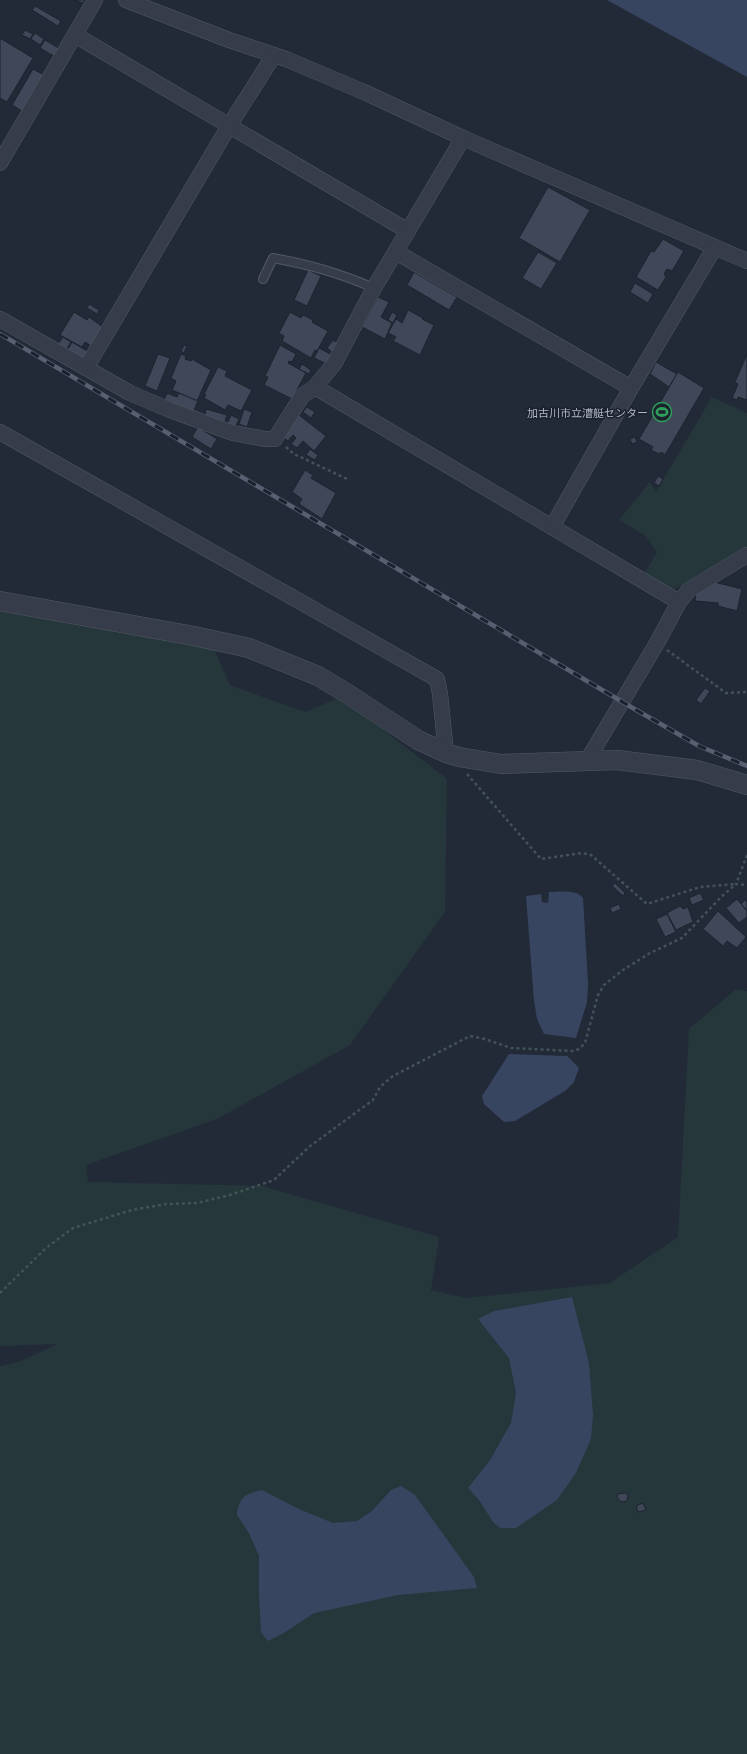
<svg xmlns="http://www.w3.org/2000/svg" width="747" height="1754" font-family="Lato,'Noto Sans JP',sans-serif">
<rect width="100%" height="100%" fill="#222a38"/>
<g fill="#25373a">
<path d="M712 397 747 413V548L683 586 670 590 643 576 657 552 646 536 619 520 650 482 656 492Z"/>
<path d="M0 607 214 649 230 685 305 712 341 697 447 779 445 912 350 1045 217 1119 86 1165 88 1182 262 1186 439 1237 431 1290 466 1298 610 1283 678 1237 689 1029 735 990 747 991V1754H0V1366L19 1362 57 1344 0 1346Z"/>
</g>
<g fill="#384561">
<path d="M607 0H747V77Z"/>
<path d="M549 892C559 892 577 889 583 898L588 984 587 1002 576 1038 544 1034 537 1019 534 1001 526 896 541 894 542 902 548 903Z"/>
<path d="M509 1054 567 1056 579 1068 574 1082 565 1091 515 1121 504 1122 484 1104 482 1096Z"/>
<path d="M572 1297 589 1363 593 1415 591 1439 576 1473 557 1500 516 1528H500L493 1522 479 1500 468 1488 490 1460 511 1423 516 1393 509 1358 478 1319 494 1311Z"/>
<path d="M401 1486 415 1495 474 1577 477 1588 398 1595 314 1613 284 1633 268 1641 261 1632 259 1595V1556L249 1533 237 1515C239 1498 244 1494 262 1490L299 1509 333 1523 357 1521 372 1511 391 1490Z"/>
</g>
<g fill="#3f4758" stroke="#1d232f">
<path d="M74 0H85L83 3Z"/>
<path d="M35 6 61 21 58 26 32 10Z"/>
<path d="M25 30 33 34 30 39 22 35Z"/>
<path d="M35 33 44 39 40 45 31 39Z"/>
<path d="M0 38 33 58 7 102 0 98Z"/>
<path d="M45 40 62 50 57 58 40 48Z"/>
<path d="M33 69 44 75 22 111 12 105Z"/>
<path d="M548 187 590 210 560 262 519 238Z"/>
<path d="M663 239 684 251 672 271 667 269 664 274 666 277 658 290 636 277 651 251 654 252Z"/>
<path d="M538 252 557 263 541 289 522 278Z"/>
<path d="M308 270 321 276 307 306 294 300Z"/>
<path d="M414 272 457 297 449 310 407 285Z"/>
<path d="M635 283 653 294 648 303 630 292Z"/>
<path d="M378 297 389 302 381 317 392 323 385 339 362 327Z"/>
<path d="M89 304 99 310 97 314 87 308Z"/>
<path d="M408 310 423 318 422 319 434 325 420 355 393 341 396 337 388 333 396 319 402 323Z"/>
<path d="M74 312 87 320 89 317 104 328 93 347 85 342 82 347 60 335Z"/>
<path d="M290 312 301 318 303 315 313 320 312 322 328 331 317 351 315 350 311 358 282 341 284 336 279 333Z"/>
<path d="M392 312 397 315 393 323 388 320Z"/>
<path d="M63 337 71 342 66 350 57 345Z"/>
<path d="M333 340 341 345 335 354 327 348Z"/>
<path d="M72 342 89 352 83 360 67 351Z"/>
<path d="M184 345 187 346 184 353 181 351Z"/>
<path d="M280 345 296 354 292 362 289 361 288 363 306 373 292 399 264 385 268 377 265 376Z"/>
<path d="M319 348 332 355 327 364 314 358Z"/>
<path d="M158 354 170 358 157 391 145 386Z"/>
<path d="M181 354 186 356 185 359 191 361 192 359 211 370 197 401 172 390 176 381 171 378Z"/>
<path d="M747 354V400L738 397 737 400 732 398 738 384 735 382Z"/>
<path d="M656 362 677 374 669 387 650 374Z"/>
<path d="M302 364 311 370 309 374 299 369Z"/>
<path d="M218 367 227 371 225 376 252 390 241 411 228 405 225 410 204 398 206 395 204 394Z"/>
<path d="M678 372 704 388 665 455 661 452 659 454 651 450 653 447 639 439Z"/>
<path d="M167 393 177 397 179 393 198 401 193 413 164 400Z"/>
<path d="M307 407 315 412 311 418 303 412Z"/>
<path d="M206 409 227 415 224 424 204 418Z"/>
<path d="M244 409 252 412 247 427 239 424Z"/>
<path d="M231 415 239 419 235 428 227 424Z"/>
<path d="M299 415 326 436 314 451 303 441 297 448 291 444 296 438 293 435 288 441 282 436Z"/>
<path d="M198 427 217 439 211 449 192 437Z"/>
<path d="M635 437 637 442 632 444 630 439Z"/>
<path d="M310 449 318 455 315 460 306 455Z"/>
<path d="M305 470 313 475 311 478 336 493 322 519 299 504 302 499 292 492Z"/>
<path d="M658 476 663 479 659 486 654 483Z"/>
<path d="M714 582 742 589 737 611 718 606V603L695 601 696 593Z"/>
<path d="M705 688 710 691 701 704 696 700Z"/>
<path d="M615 883 625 893 623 896 612 886Z"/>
<path d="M700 893 704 900 692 905 689 898Z"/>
<path d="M737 899 747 911V917L739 923 726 908Z"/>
<path d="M745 900 747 902V910L741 904Z"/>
<path d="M619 904 621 909 612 913 610 908Z"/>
<path d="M680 906 683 909 688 907 693 922 676 930 667 913Z"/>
<path d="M718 911 746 937 737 948 727 941 723 946 703 929Z"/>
<path d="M667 914 676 932 665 937 656 919Z"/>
<path d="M625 1493 628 1495 627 1501 621 1502 617 1497 618 1494Z"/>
<path d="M643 1503 646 1510 638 1512 636 1506Z"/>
</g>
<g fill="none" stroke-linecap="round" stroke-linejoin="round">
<defs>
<path id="service" d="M263 279 273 258C311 265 339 273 374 288"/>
<g id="minor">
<path d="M126 0 229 40 286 59 364 92 463 138 747 261"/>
<path d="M75 35 408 231"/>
<path d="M0 163 95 0"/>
<path d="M396 252 631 388"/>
<path d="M0 319 130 393 170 410 233 433 265 439H275L302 396 315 387 334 364 374 288 463 138"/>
<path d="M86 368 229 126 274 55"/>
<path d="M315 387 679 602"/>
<path d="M0 432 437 679 440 694 446 753"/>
<path d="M552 527 631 388 715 247"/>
<path d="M588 759 657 643 679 602 689 590 747 555"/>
</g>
<path id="tertiary" d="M0 601 194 636 249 648 318 676 348 694 418 740 446 753 459 757 501 764 617 760 697 770 747 785"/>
</defs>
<use href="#service" stroke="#545966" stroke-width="10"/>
<use href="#minor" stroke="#545966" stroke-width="16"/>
<use href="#tertiary" stroke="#545966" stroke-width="20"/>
<g stroke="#425257" stroke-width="2.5" stroke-dasharray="3 3" stroke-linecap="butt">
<path d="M286 447 294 454 347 479"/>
<path d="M667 650 726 693 747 692"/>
<path d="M467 774 541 859 582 853 591 855 647 904 700 887 735 884"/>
<path d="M747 855 736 884 747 885"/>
<path d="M0 1293 46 1248 73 1228 132 1210 166 1204 197 1203 230 1195 274 1180 309 1147 373 1100 380 1087 393 1076 470 1036 485 1039 511 1048 573 1051 579 1049 585 1043 598 995 604 985 623 970 650 953 682 938 721 897 736 884"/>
</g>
<use href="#service" stroke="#363c49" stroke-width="8"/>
<use href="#minor" stroke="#363c49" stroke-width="15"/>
<use href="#tertiary" stroke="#363c49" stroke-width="19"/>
<defs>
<path id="rail" d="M0 334 631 707 699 746 747 766"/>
</defs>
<use href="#rail" stroke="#585f70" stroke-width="4.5"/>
<use href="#rail" stroke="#1b212d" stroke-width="3" stroke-dasharray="9" stroke-linecap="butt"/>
</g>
<defs>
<symbol id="stadium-ring" viewBox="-11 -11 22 22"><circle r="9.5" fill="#1b212d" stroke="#2e9e5b" stroke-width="1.5"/><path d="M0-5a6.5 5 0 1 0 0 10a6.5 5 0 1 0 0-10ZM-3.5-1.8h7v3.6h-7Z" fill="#2e9e5b"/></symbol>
</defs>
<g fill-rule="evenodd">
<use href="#stadium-ring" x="651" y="401" width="22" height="22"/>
</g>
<g text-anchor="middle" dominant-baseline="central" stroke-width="3" stroke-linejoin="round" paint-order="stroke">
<g font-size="11" fill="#b1b6c5" stroke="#1b212d" text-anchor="end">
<text x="648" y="412">加古川市立漕艇センター</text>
</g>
</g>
</svg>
